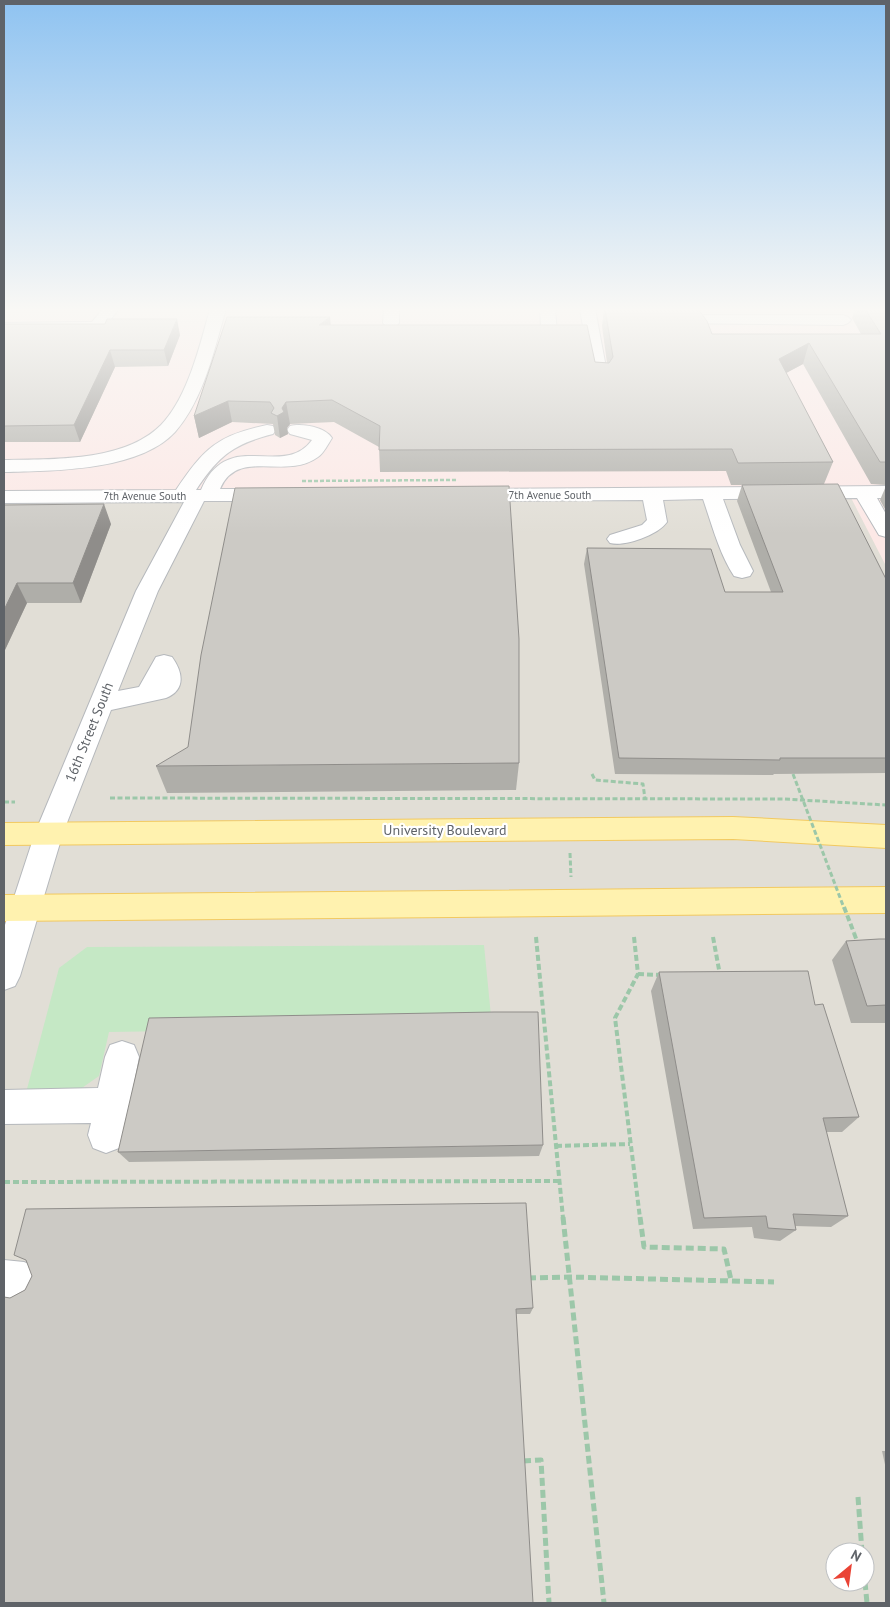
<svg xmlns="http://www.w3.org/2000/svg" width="890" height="1607" font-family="'PT Sans',sans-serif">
<rect width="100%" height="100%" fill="#f1efe8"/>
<path fill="#e1ded6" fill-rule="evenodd" d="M4 309H886V1603H4ZM835 1552H865V1582H835Z"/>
<path fill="#fce8e6" d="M4 309H886V566L847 490 4 497Z"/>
<path fill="#c5e8c5" d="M484 945 492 1026 109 1032 99 1076 79 1090 27 1089 59 968 87 947Z"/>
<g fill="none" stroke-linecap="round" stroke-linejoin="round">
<defs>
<g id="minor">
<path d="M103 309H119L102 330 96 332 4 333V323L92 322Z"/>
<path d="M210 309H226C214 350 204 399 175 432 139 471 53 471 4 472V460C53 459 124 462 161 425 188 397 200 345 210 309Z"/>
<path d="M384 309H399V323L396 326H386L383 323Z"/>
<path d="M540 309H555L557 332 555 335 521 338 515 336 513 333 515 330 541 328Z"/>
<path d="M580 309H595L608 378 606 382H594L592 378Z"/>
<path d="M670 315H843L848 317 851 320 848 323 843 325 665 323 662 320 665 317Z"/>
<path d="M267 425 273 426 276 430 273 434C234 444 219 455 196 490H201C228 426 283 480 312 440L290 434 287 430 290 426C302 423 325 427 332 438 328 444 324 453 318 457 285 481 238 447 220 489H270L277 491 280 495 277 499 270 501H204L158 591 118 691 139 687 156 657 164 655 172 657C183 672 186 690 166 698L111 710 63 833 20 976 15 986 4 990V928L35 833 136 591 184 502 4 503V491L176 490C204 448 218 435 267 425Z"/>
<path d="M886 486V498H877L886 514V537L879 535 857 498 723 499 740 545 753 571 750 576 742 578 734 576C719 553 712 525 703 499L663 500 667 522C658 535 625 547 610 543L607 539 610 535 642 525 647 520 643 500 473 501 466 499 463 495 466 491 473 489Z"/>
<path d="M122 1041 134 1045 139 1057 124 1135 119 1148 106 1153 93 1148 88 1135 91 1123 4 1124V1090L98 1088 105 1057 110 1045Z"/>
<path d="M4 1260 24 1262 38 1268 44 1282 38 1296 24 1302 4 1300Z"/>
</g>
<g id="major">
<path d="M733 817 886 825V848L733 839 4 845V823Z"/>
<path d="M886 887V913L4 921V895Z"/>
</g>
</defs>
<use href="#minor" stroke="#b5b8bc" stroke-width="2"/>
<use href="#major" stroke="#f2c960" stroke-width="2"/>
<path stroke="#9cc7a9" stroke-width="2.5" stroke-dasharray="4 2" stroke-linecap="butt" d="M302 481 456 480"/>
<g stroke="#9cc7a9" stroke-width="3" stroke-dasharray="5 2.5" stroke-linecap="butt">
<path d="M592 774 595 780 643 784 645 799"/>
<path d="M110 798 784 799 886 805"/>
<path d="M4 802H15"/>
<path d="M570 853 571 877"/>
</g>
<g stroke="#9cc7a9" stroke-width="4" stroke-dasharray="6 3" stroke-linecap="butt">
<path d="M854 933 858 944"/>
<path d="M536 937 563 1218"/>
<path d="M634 937 638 974 615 1018 640 1218"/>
<path d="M713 937 720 975"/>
<path d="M638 974 660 975"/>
<path d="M556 1146 630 1144"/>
<path d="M4 1182 559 1181"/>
</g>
<g stroke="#9cc7a9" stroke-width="5" stroke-dasharray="8 4" stroke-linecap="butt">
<path d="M563 1217 604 1603"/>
<path d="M640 1217 644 1247 724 1249 731 1280"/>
<path d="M528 1278 570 1277 774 1282"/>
<path d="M523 1461 541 1460 549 1603"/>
<path d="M858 1497 862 1552"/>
<path d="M865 1582 867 1603"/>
</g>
<use href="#minor" fill="#fff" fill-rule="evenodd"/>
<use href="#major" fill="#fff2af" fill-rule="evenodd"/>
<path stroke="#9cc7a9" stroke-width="3" stroke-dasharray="5 2.5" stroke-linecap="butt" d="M793 774 844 908"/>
<path stroke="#9cc7a9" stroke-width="4" stroke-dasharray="6 3" stroke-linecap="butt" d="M844 907 854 933"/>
</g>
<g fill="#afaea9">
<path d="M604 309H698L712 334H861L852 318 855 309H886V485L871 484 803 364 786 373 833 462 824 484 886 579V773L774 774 773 775 615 774 584 564 587 548 725 592H771L737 501 742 485H731L726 471 380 472 379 447 334 422 290 424 287 428 288 434 280 438 275 435 273 424 232 422 199 438 194 416 331 325 595 362 607 363 602 326Z"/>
<path d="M4 324 180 335 168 366 115 367 80 442H4Z"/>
<path d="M886 486V511L880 500Z"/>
<path d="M4 505 111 524 81 603H27L4 652Z"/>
<path d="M519 763 516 790 167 793 156 766Z"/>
<path d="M886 939V1023H851L832 960 846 941Z"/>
<path d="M659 972 815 1005 859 1117 842 1132H826L848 1216 831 1227 795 1226 796 1230 780 1241 754 1238 752 1227 693 1229 651 991Z"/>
<path d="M543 1145 539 1156 129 1162 118 1152Z"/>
<path d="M32 1276 533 1308 530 1314H516L10 1298 25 1290Z"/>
<path d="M882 1451H886V1469Z"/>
</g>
<g fill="#8f8d8a">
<path d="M330 317 332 337 319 325Z"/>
<path d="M177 319 180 335 168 366 164 350Z"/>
<path d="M809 343 803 364 773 380 779 359Z"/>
<path d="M110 350 115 367 80 442 74 425Z"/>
<path d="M228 401 232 422 199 438 194 416Z"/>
<path d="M286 402 290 424 287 428 288 434 280 438 277 416Z"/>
<path d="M104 504 111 524 81 603 73 583Z"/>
<path d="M17 583 27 603 4 652V610Z"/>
</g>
<g fill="#cccac5" stroke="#8f8d8a">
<path d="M605 309H698L707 321 712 334H881L865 309H886V462H880L809 343 779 359 833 462 738 463 732 449 379 450 380 426 332 400 286 402 282 408 284 412 277 416 271 413 274 408 270 402 228 401 194 416 227 317H330L319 325H587L595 362 609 363 613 357Z"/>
<path d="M107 319H177L164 350H110L74 425 4 426V324H105Z"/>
<path d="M838 484 886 579V758H780V760L619 758 587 548 711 549 725 592H783L742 485Z"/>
<path d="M509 486 519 639V763L156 766 188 747 201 655 235 488Z"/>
<path d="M104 504 73 583H17L4 610V505Z"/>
<path d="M879 939H886V1005L867 1006 846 941Z"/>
<path d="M808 971 815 1005 823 1004 859 1117 823 1118 848 1216 793 1214 796 1230 768 1228 766 1216 704 1218 659 972Z"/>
<path d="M494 1012H538L543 1145 118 1152 149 1018Z"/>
<path d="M526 1203 533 1308 516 1309 533 1603H4V1297L10 1298 25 1290 32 1276 26 1260 14 1255 26 1209Z"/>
</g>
<linearGradient id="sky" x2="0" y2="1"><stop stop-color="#8fc3f1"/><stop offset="0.58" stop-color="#f9f8f5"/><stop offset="1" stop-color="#f9f8f5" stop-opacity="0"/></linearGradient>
<rect width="890" height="534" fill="url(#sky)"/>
<g text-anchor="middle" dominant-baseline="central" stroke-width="4.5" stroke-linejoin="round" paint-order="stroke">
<g font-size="11" fill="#5f6368" stroke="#fff">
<text x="550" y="495">7th Avenue South</text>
<text x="145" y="496">7th Avenue South</text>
</g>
<g font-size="14" fill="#5f6368" stroke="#fff">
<text transform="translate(89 732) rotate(-68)">16th Street South</text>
<text x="445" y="830">University Boulevard</text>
</g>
</g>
<rect width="890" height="1607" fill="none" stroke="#5f6368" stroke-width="10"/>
<g transform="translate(850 1567) rotate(29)"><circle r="24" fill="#ffffff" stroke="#bfc1c3"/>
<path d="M0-4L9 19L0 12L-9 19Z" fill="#ea4335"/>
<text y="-8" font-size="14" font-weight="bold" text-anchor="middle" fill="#5f6368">N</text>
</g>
</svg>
